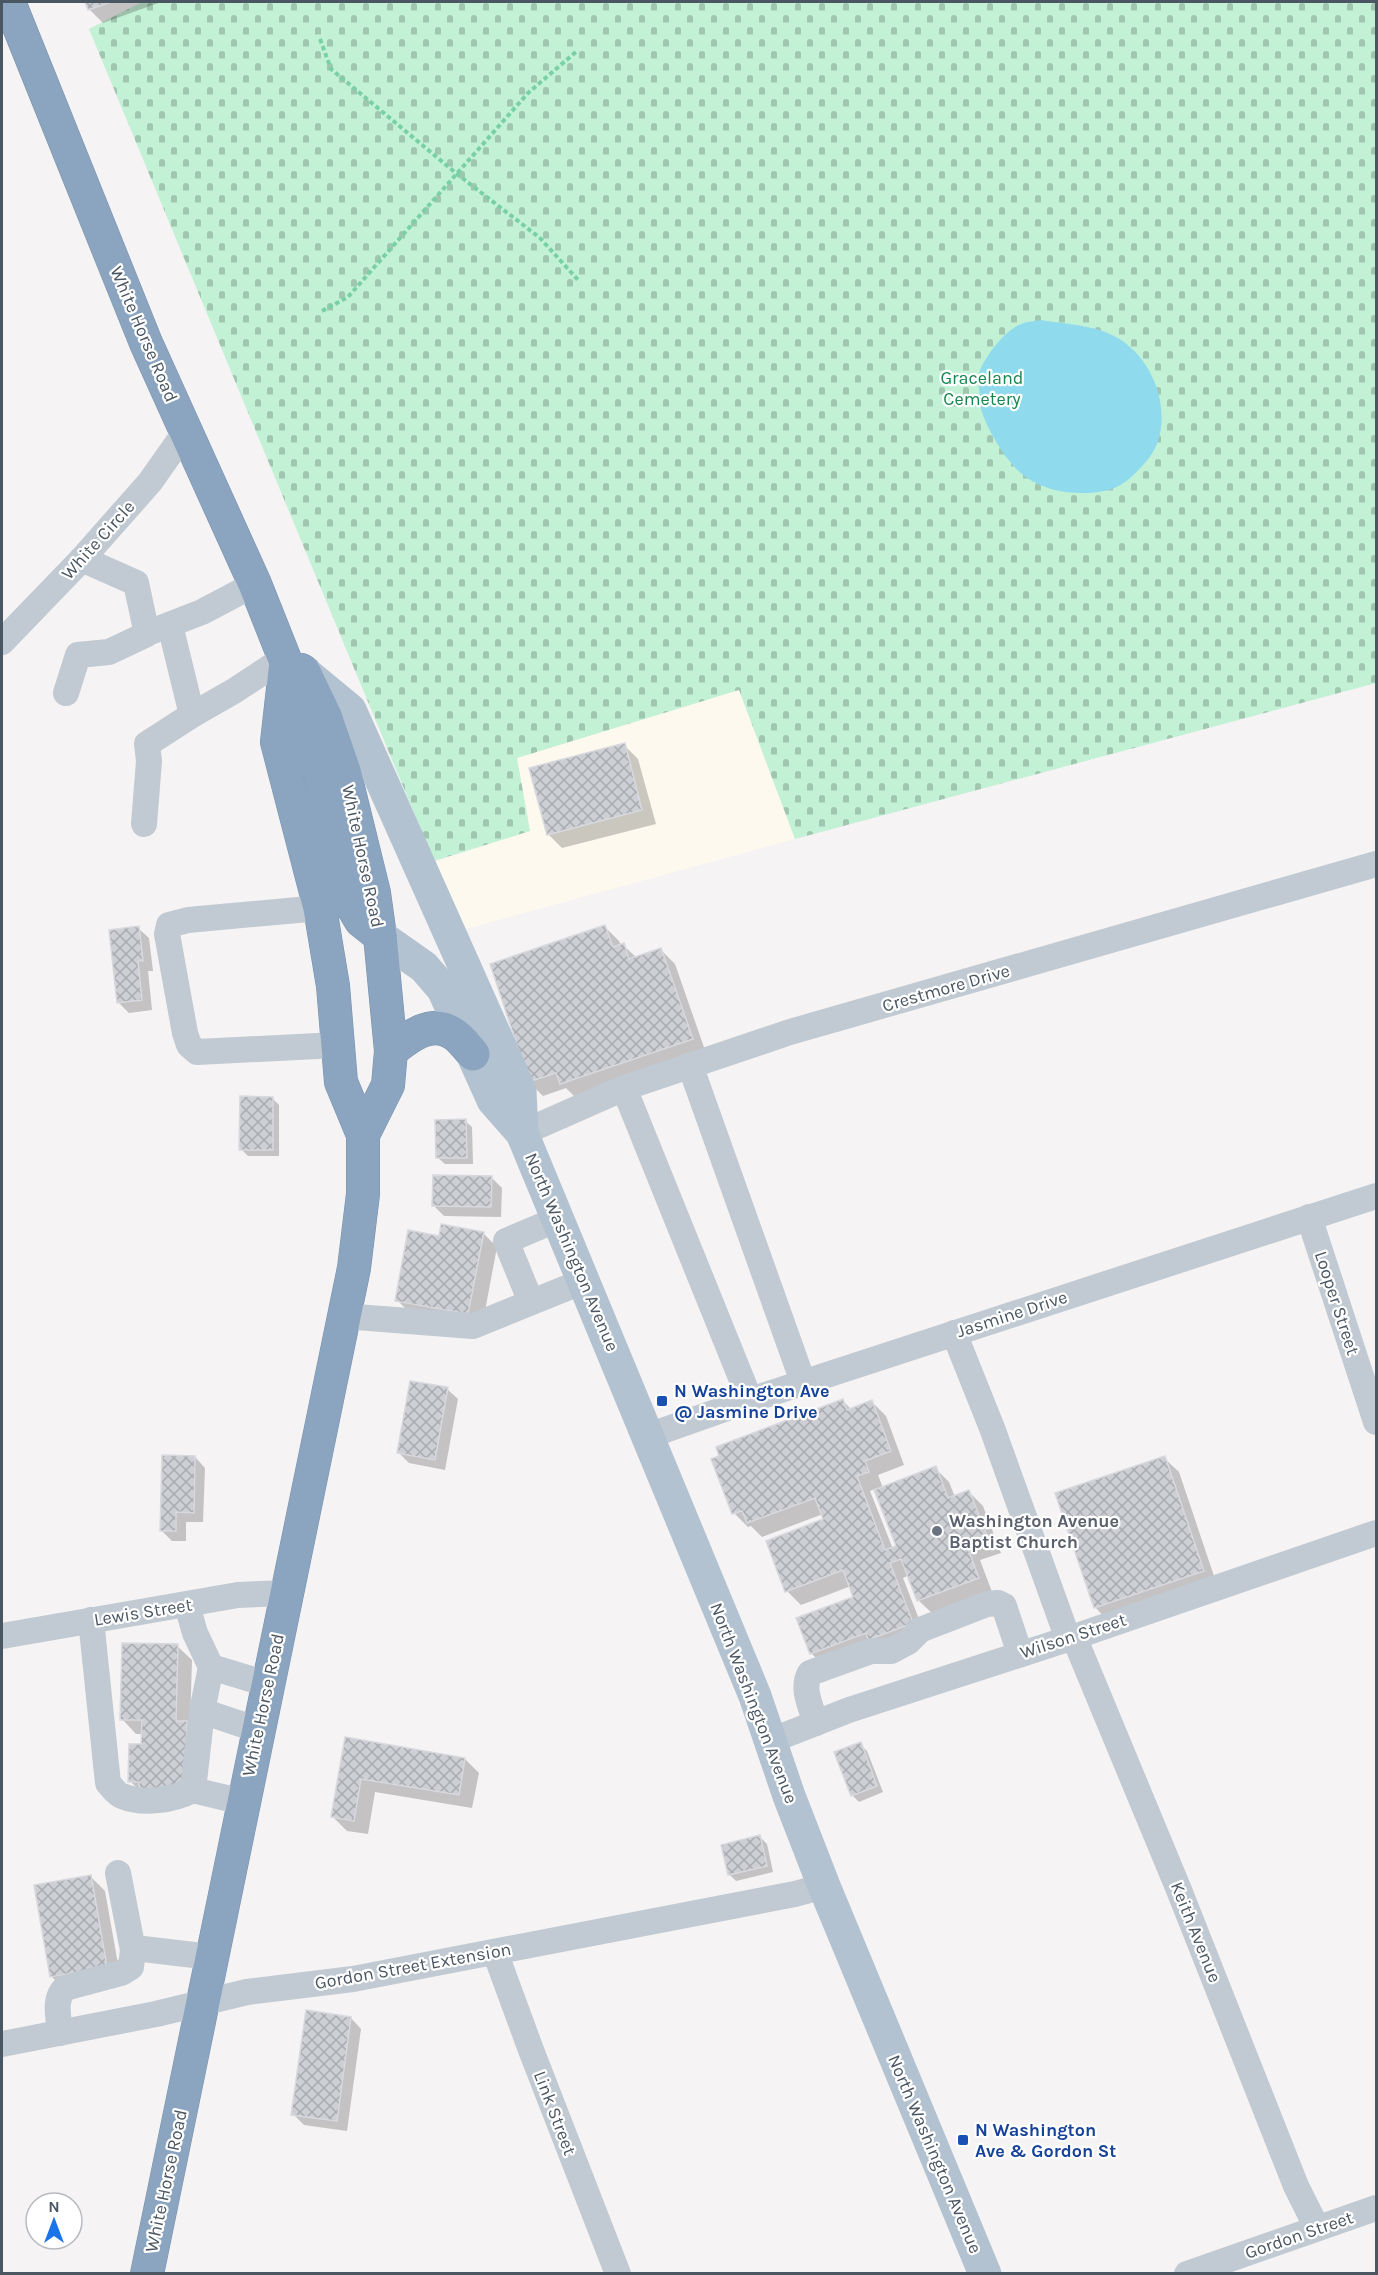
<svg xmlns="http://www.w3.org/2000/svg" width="1378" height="2275" font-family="Karla,sans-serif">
<defs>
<pattern id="cemetery-stones" width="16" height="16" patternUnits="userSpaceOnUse" patternTransform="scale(1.5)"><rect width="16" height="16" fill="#c3f1d5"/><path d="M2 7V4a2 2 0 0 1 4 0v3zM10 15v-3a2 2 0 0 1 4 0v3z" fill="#a0c6b0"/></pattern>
<pattern id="building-cross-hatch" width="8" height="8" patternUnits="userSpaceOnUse" patternTransform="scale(1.5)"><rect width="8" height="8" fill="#cdcfd5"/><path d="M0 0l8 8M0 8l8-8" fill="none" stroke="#a8abb0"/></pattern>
</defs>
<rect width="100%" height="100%" fill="#f5f3f3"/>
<path fill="#fdf9ef" d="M739 690 795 839 462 930 434 862 530 831 517 758Z"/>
<path fill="url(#cemetery-stones)" d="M142 2H1376V683L795 839 739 690 517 758 530 831 434 861 89 29Z"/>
<path fill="#90daee" d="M1041 320C1065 324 1095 325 1116 337 1152 357 1171 406 1157 444 1152 457 1139 470 1129 479 1115 491 1099 493 1082 493 1062 493 1043 489 1026 477 1008 465 987 430 981 409 980 402 980 394 979 387 979 382 978 377 979 373 984 358 1004 331 1019 325 1025 322 1034 321 1041 320Z"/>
<g fill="#0003" fill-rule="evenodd">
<path d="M86 2H161L103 23 89 9Z"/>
<path d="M624 745 638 759 656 824 562 848 548 834Z"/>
<path d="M605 927 619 941 621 946 623 945 637 958 661 950 675 964 706 1053 575 1097 566 1088 543 1096 529 1082Z"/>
<path d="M138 928 149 938 153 971H148L152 1010 129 1013 119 1003Z"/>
<path d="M272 1098 279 1105V1156H248L241 1149Z"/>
<path d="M465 1121 472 1127 473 1164H445L438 1158Z"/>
<path d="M491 1177 502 1188 501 1217 444 1216 434 1206Z"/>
<path d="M483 1233 497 1247 482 1327 411 1314 397 1300 440 1237Z"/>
<path d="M447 1389 458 1399 445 1470 409 1463 399 1453Z"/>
<path d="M843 1401 852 1410 872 1402 886 1416 904 1465 878 1475 883 1488 935 1468 949 1482 955 1497 969 1492 983 1506 1001 1553 980 1560 992 1592 933 1614 918 1600 909 1575 903 1578 926 1637 825 1667 811 1653 855 1597 851 1586 801 1605 787 1591 825 1520 823 1514 762 1537 751 1526 748 1527 734 1513ZM875 1489 898 1547 893 1549 870 1491Z"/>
<path d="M195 1457 205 1468 203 1522H186V1541H172L161 1530Z"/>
<path d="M1164 1458 1179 1472 1217 1585 1109 1622 1095 1607Z"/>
<path d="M177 1646 192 1660 190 1726 199 1804 155 1803 144 1795 130 1781 143 1746V1734H136L122 1719Z"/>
<path d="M346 1739 465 1759 479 1773 472 1808 375 1792 368 1834 347 1831 333 1817Z"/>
<path d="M860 1744 867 1751 883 1792 859 1802 852 1795Z"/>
<path d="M760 1837 767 1844 773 1872 736 1881 729 1874Z"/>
<path d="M91 1877 105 1891 121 1981 65 1990 51 1976Z"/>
<path d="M351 2018 361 2029 347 2131 304 2125 293 2114Z"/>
</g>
<g fill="url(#building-cross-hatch)" stroke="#d7d9de" stroke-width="1.5">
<path d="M85 2H111L88 10Z"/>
<path d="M625 743 642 810 547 835 529 768Z"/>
<path d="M605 925 613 947 624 943 629 959 661 948 693 1039 560 1084 556 1073 528 1082 517 1045 490 964Z"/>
<path d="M139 926 143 961H138L142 1000 117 1003 109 930Z"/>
<path d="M240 1096 273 1097V1150H239Z"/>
<path d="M466 1119 467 1158H436L435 1120Z"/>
<path d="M433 1175 492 1176 491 1207 432 1206Z"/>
<path d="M441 1224 484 1232 468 1314 395 1301 408 1230 439 1236Z"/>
<path d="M410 1381 448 1387 435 1460 397 1453Z"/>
<path d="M843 1399 847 1410 872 1400 891 1451 865 1461 869 1472 857 1476 885 1550 896 1546 874 1490 936 1466 948 1498 969 1490 988 1538 967 1546 979 1578 917 1601 901 1559 890 1563 913 1623 868 1640 866 1633 810 1654 796 1618 853 1597 843 1570 785 1592 766 1541 823 1519 815 1498 747 1523 742 1511 732 1514 711 1459 719 1456 716 1447Z"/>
<path d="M162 1455 195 1456 194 1513 176 1512V1531H160Z"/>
<path d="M1165 1456 1204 1571 1094 1608 1055 1493Z"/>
<path d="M122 1643 178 1644 176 1721H187L185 1790 139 1789V1782H128L129 1744H141L142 1720H120Z"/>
<path d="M345 1737 465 1758 459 1795 361 1779 354 1821 331 1817Z"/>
<path d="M861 1742 877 1786 851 1796 834 1752Z"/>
<path d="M760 1835 767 1866 728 1875 721 1845Z"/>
<path d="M91 1875 107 1967 50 1977 34 1885Z"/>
<path d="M306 2010 351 2017 337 2121 291 2115Z"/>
</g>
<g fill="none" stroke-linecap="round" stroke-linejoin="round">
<defs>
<g id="highway">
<path d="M9 2 146 343 255 584 286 662 302 727 319 772 349 901 361 921 380 936"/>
<path d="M301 670 304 672 325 716 344 771 374 893 380 936 391 1051 388 1085 363 1135"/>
<path d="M391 1051C408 1038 430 1019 452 1033 460 1037 467 1047 473 1054"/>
<path d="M147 2274 354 1268 363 1194V1135L341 1082 333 986 320 908 277 742 286 662"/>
</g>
</defs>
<use href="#highway" stroke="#7690ad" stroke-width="34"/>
<g stroke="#7ad0a6" stroke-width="4" stroke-dasharray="4.5 3" stroke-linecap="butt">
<path d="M320 39 331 69 457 174 540 238 579 281"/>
<path d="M322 311 348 297 528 93 577 51"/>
</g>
<g stroke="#c1cad2" stroke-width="26">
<path d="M170 625 192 715 234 691 284 658"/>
<path d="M153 631 202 612 255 584"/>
<path d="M2 642 82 559 150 482 186 431"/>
<path d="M66 693 78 655 109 652 147 634 136 583 82 559"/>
<path d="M144 824 149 761 147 744 192 715"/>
<path d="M320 908 188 920 169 925 167 934 185 1033 189 1045 197 1052 337 1045"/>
<path d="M690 1065 803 1382"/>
<path d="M624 1088 750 1400"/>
<path d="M522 1133 624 1088 790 1032 1376 864"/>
<path d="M1309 1217 1376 1422"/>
<path d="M531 1302 506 1241 558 1219"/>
<path d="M343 1316 473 1326 584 1281"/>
<path d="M954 1333 992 1428 1068 1639"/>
<path d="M648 1436 750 1400 1376 1196"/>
<path d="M187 1605 195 1633 211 1667 267 1684"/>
<path d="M91 1620 108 1783C112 1787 116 1794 122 1796 143 1805 173 1800 193 1790"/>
<path d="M2 1636 238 1595 286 1593"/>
<path d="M1074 1637 1179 1890 1296 2186 1317 2228"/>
<path d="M211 1667 202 1711 258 1730"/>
<path d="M202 1711 193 1790 243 1802"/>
<path d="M816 1723C811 1707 801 1688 810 1673L871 1651H891L908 1642 920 1630 987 1604 998 1603 1004 1606 1020 1654"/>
<path d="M770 1741 849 1710 1074 1637 1376 1533"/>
<path d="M118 1873 133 1950"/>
<path d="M495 1952 531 2050 618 2274"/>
<path d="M60 2033C59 2017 53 2000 65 1988L121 1973 131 1967 133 1950 143 1949 211 1957"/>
<path d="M2 2044 156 2014 247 1992 353 1979 795 1894 824 1886"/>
<path d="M1187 2274 1376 2208"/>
</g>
<g stroke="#b3c2d1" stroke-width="33">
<path d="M304 672 350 710 520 1091 522 1133"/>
<path d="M380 936 424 967 443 989 493 1100 522 1133 755 1696 789 1796 824 1886 985 2274"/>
</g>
<use href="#highway" stroke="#8ba5c1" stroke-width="33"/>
</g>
<g fill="#1a4fb4" stroke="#fff" stroke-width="2">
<rect x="656" y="1395" width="12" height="12" rx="3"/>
<rect x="957" y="2134" width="12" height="12" rx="3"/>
</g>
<circle fill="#6b7280" stroke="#fff" stroke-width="2" cx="937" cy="1531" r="6"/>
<g text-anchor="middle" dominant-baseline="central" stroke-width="4.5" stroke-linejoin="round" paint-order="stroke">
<g font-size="18" fill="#4a5661" stroke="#fff">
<text transform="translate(144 334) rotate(67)">White Horse Road</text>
<text transform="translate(98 540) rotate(-48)">White Circle</text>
<text transform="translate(363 856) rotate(78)">White Horse Road</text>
<text transform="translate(946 988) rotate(-16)">Crestmore Drive</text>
<text transform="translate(572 1252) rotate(67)">North Washington Avenue</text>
<text transform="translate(1337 1303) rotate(72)">Looper Street</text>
<text transform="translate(1012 1314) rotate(-18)">Jasmine Drive</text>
<text transform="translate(143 1612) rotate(-9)">Lewis Street</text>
<text transform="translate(1073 1636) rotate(-18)">Wilson Street</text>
<text transform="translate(754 1703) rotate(69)">North Washington Avenue</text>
<text transform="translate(263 1705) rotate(-78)">White Horse Road</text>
<text transform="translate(1196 1932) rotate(68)">Keith Avenue</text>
<text transform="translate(413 1966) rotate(-10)">Gordon Street Extension</text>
<text transform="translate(555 2113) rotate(69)">Link Street</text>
<text transform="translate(935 2154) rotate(67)">North Washington Avenue</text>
<text transform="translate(166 2181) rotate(-78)">White Horse Road</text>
<text transform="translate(1299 2235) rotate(-19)">Gordon Street</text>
</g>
<g font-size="18" fill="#17864f" stroke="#fff">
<text x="982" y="378">Graceland<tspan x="982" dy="21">Cemetery</tspan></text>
</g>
<g font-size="18" font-weight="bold" fill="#164399" stroke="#fff" text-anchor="start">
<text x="674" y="1391">N Washington Ave<tspan x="674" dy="21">@ Jasmine Drive</tspan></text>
<text x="975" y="2130">N Washington<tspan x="975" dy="21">Ave &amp; Gordon St</tspan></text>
</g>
<g font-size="18" font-weight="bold" fill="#5b616d" stroke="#fff" text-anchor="start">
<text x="949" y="1521">Washington Avenue<tspan x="949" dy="21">Baptist Church</tspan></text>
</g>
</g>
<rect width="1378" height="2275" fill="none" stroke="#4a5661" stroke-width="6"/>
<g transform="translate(54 2221)"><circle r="28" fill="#ffffff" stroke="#b7bbc0" stroke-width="1.5"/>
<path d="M0-4.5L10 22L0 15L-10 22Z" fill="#1a73e8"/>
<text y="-9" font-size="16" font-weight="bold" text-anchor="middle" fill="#4a5661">N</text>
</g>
</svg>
